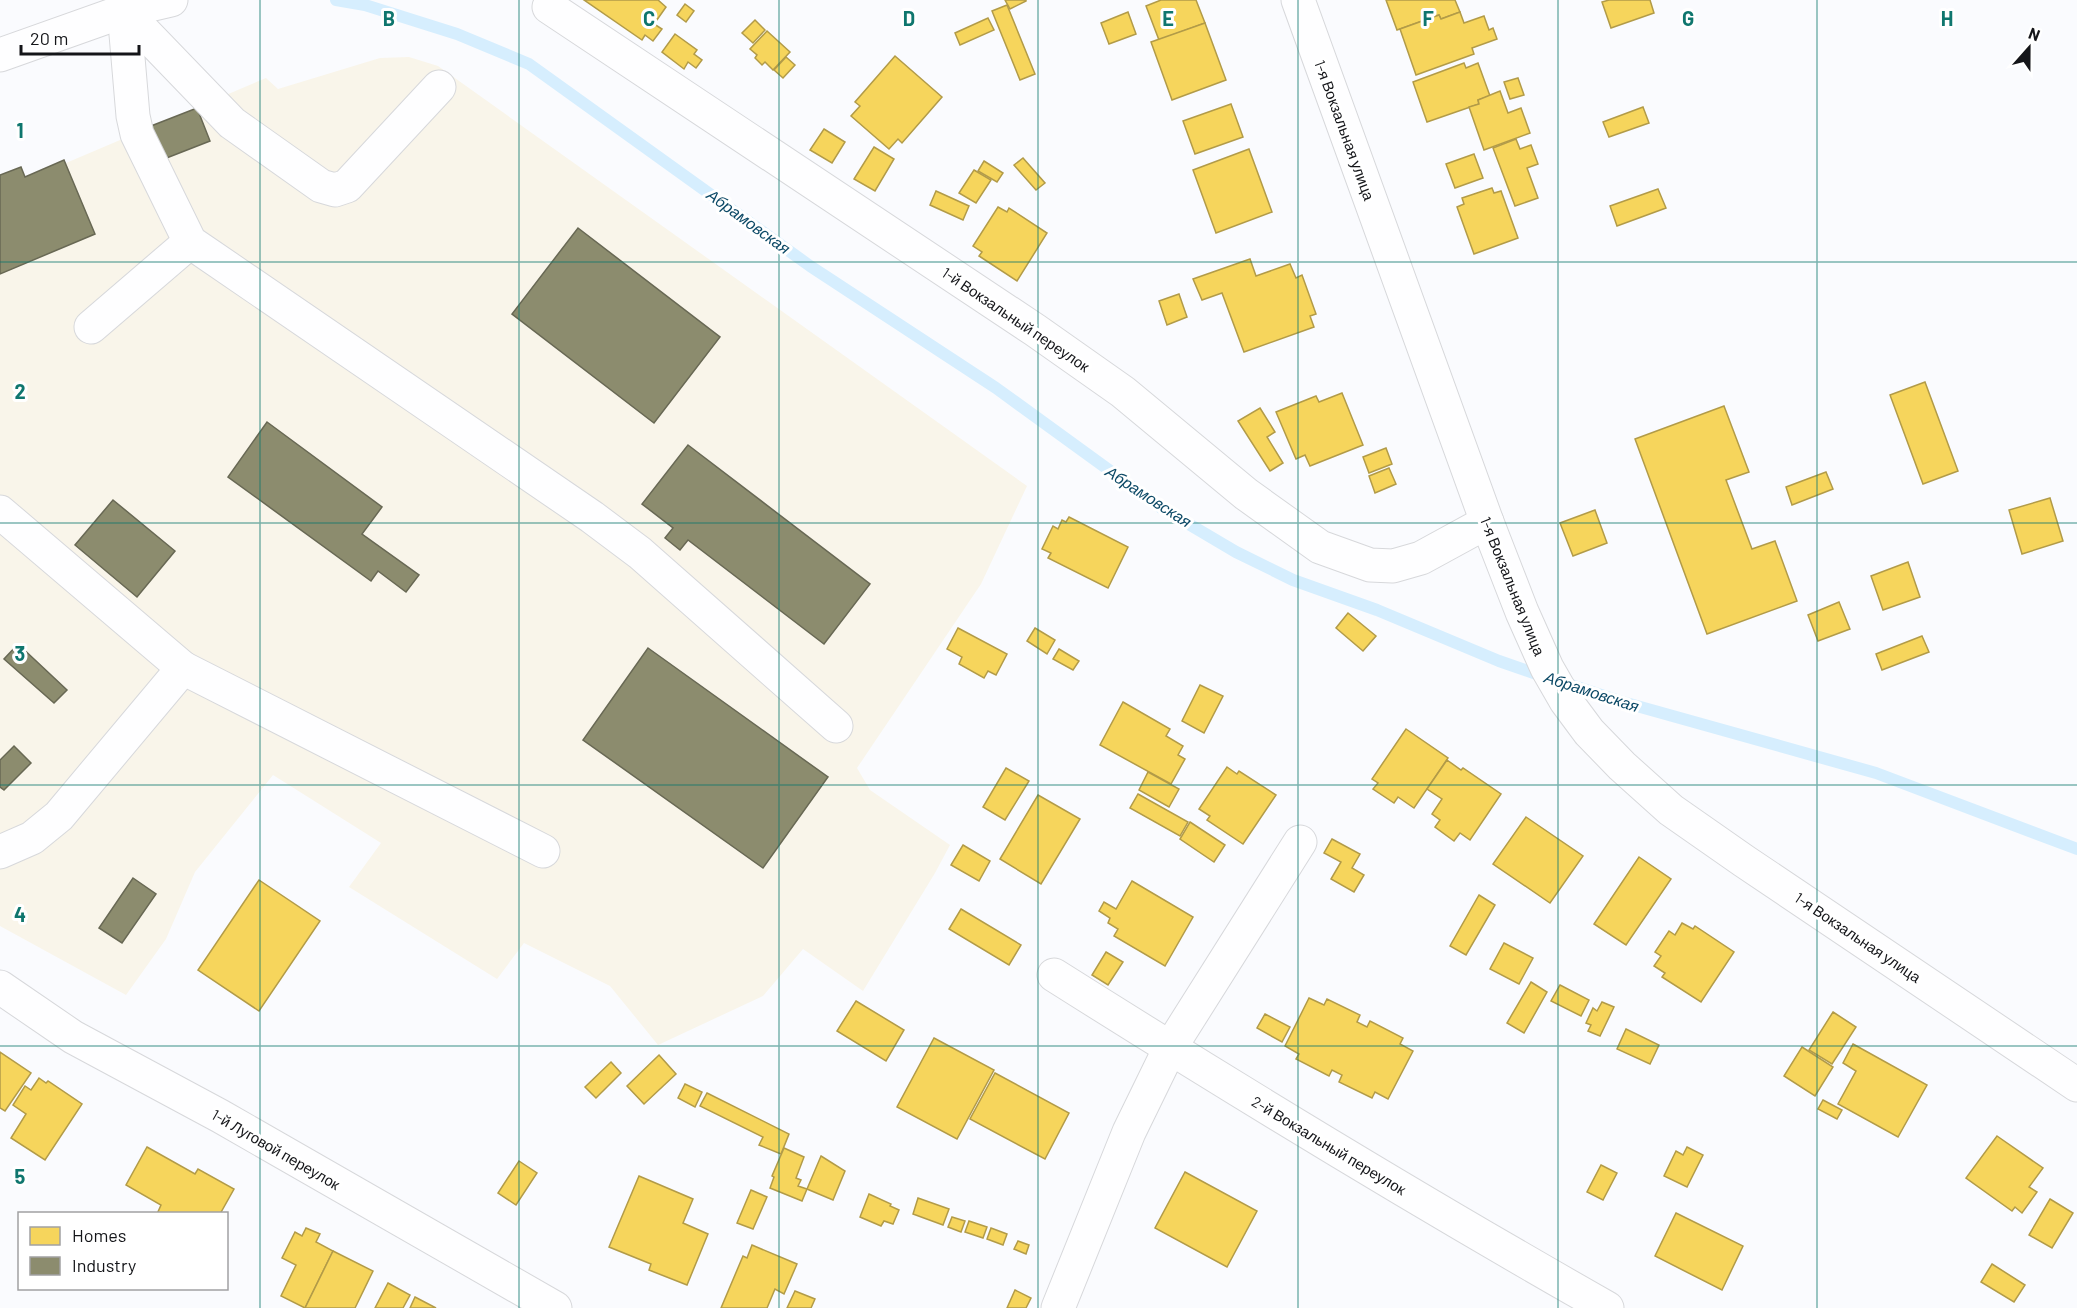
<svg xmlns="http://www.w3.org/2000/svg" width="2077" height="1308" font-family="Barlow,sans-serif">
<rect width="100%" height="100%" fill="#fafbfe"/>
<path fill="#f9f5ea" d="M409 57 438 66 1027 486 981 584 857 768 870 790 950 845 935 873 863 991 803 949 763 996 658 1045 610 986 524 943 497 979 349 887 381 843 273 775 195 872 166 939 126 995 0 926V175L21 167 25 177 64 160 66 163 266 78 278 89 380 58Z"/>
<g fill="#f6d55c" stroke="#b29b48" stroke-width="1.5">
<path d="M584 0H658L666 7 654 24 662 29 653 41 645 35 642 40Z"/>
<path d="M1005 0H1026V1L1010 9Z"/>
<path d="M1161 0H1196L1205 23 1159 40 1146 6Z"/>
<path d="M1386 0H1455L1460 12 1441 19 1439 15 1397 30Z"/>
<path d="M1609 0H1650L1654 13 1611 28 1602 2Z"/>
<path d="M685 4 694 11 686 22 677 15Z"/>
<path d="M1007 5 1035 74 1020 80 992 11Z"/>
<path d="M1128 12 1136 34 1109 44 1101 23Z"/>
<path d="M1460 12 1464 23 1484 16 1489 30 1493 28 1497 39 1472 48 1474 54 1416 75 1400 29 1439 15 1441 19Z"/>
<path d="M988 18 994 30 960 45 955 33Z"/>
<path d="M755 20 765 30 753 43 742 33Z"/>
<path d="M1205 23 1226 80 1172 100 1151 42Z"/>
<path d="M767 31 790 52 773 70 765 62 762 65 755 58 757 55 750 49Z"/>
<path d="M675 34 697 50 694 54 702 60 696 68 688 62 684 69 662 52Z"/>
<path d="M895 56 942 97 902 143 898 139 889 149 851 116 860 106 855 102Z"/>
<path d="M786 57 795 65 783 78 774 70Z"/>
<path d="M1464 63 1466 68 1478 63 1490 96 1478 100 1479 104 1427 122 1413 82Z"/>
<path d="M1518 78 1524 95 1510 99 1504 82Z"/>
<path d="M1500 91 1508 113 1521 108 1530 133 1484 150 1469 107 1479 104 1478 100Z"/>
<path d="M1231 104 1243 137 1195 154 1183 121Z"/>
<path d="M1643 107 1649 123 1609 137 1603 122Z"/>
<path d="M824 129 845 142 832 163 810 150Z"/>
<path d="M1516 139 1520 149 1531 145 1538 164 1527 168 1538 198 1515 206 1493 148Z"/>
<path d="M874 147 894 159 875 191 854 179Z"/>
<path d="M1249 149 1272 212 1216 233 1193 170Z"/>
<path d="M1474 154 1483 178 1455 188 1446 164Z"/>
<path d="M1023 158 1045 183 1036 190 1014 165Z"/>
<path d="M984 161 1003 173 997 182 978 171Z"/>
<path d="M974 170 991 180 976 203 959 193Z"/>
<path d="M1492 188 1494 193 1501 191 1518 238 1474 254 1457 207 1464 204 1462 198Z"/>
<path d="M1658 189 1666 208 1617 226 1610 206Z"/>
<path d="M936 191 969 206 963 220 930 205Z"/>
<path d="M998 207 1007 212 1009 208 1047 233 1017 281 979 256 982 252 973 246Z"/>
<path d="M1250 259 1256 276 1290 264 1296 278 1302 275 1316 314 1310 316 1314 327 1244 352 1222 293 1202 300 1193 279Z"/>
<path d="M1179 294 1187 317 1167 325 1159 301Z"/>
<path d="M1925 382 1958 471 1923 484 1890 395Z"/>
<path d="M1342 393 1363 445 1310 466 1305 455 1296 459 1276 412 1316 396 1319 402Z"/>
<path d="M1724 406 1749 472 1726 480 1752 549 1775 541 1797 601 1707 634 1635 439Z"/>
<path d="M1260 408 1275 432 1267 437 1283 463 1270 471 1238 421Z"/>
<path d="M1386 448 1392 464 1369 473 1363 457Z"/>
<path d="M1389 468 1396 484 1375 493 1369 476Z"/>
<path d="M1826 472 1833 489 1792 505 1786 487Z"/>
<path d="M2050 498 2063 541 2022 554 2009 510Z"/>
<path d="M1595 510 1607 543 1573 556 1560 523Z"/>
<path d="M1069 517 1128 547 1108 588 1048 558 1051 553 1042 549 1053 526 1058 529 1062 520 1066 522Z"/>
<path d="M1908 562 1920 597 1883 610 1871 576Z"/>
<path d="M1839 602 1850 629 1818 641 1808 615Z"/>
<path d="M1348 613 1376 636 1363 651 1336 628Z"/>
<path d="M958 628 1007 654 996 675 988 671 984 678 959 664 962 657 947 649Z"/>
<path d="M1035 628 1055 640 1047 654 1027 641Z"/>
<path d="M1922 636 1929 652 1882 670 1876 654Z"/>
<path d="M1059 649 1079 661 1073 670 1053 659Z"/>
<path d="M1200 685 1223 696 1204 733 1182 721Z"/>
<path d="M1123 702 1170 729 1166 736 1183 746 1178 755 1185 759 1171 784 1100 745Z"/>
<path d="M1406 729 1448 758 1414 808 1398 797 1394 803 1373 789 1378 783 1372 779Z"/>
<path d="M1447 760 1461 770 1463 768 1501 794 1470 840 1460 833 1454 841 1435 827 1440 820 1432 814 1442 799 1427 789Z"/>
<path d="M1227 767 1237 774 1239 771 1276 795 1243 844 1207 820 1210 816 1199 809Z"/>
<path d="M1006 768 1029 781 1005 820 983 807Z"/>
<path d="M1148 772 1179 789 1169 807 1139 790Z"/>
<path d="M1138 794 1188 822 1180 836 1130 808Z"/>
<path d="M1038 795 1080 819 1041 884 1000 859Z"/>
<path d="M1526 817 1583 856 1550 903 1493 864Z"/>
<path d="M1190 822 1225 845 1214 862 1180 839Z"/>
<path d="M1332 839 1360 854 1352 868 1364 875 1354 892 1331 879 1341 862 1324 853Z"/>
<path d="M963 845 990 861 979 881 951 865Z"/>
<path d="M1639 857 1671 879 1626 945 1594 924Z"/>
<path d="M259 880 320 921 259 1011 198 970Z"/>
<path d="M1132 881 1193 917 1165 966 1114 936 1118 929 1108 923 1110 918 1099 911 1104 902 1116 909Z"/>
<path d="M1479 895 1495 905 1466 955 1450 946Z"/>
<path d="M961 909 1021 945 1009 965 949 929Z"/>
<path d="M1682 923 1693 929 1695 926 1734 952 1701 1002 1662 977 1665 973 1654 966 1661 956 1655 952 1669 931 1675 935Z"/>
<path d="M1504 943 1533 958 1519 984 1490 969Z"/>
<path d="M1106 952 1123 962 1108 985 1092 975Z"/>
<path d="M1531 982 1547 992 1524 1033 1507 1023Z"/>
<path d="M1560 985 1589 1000 1581 1016 1551 1001Z"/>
<path d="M1309 998 1324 1005 1327 999 1360 1015 1357 1022 1367 1027 1370 1021 1403 1038 1400 1044 1413 1051 1388 1099 1375 1092 1372 1098 1339 1082 1342 1075 1332 1070 1329 1076 1296 1059 1299 1054 1285 1046Z"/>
<path d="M856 1001 904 1030 886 1061 837 1031Z"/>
<path d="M1602 1002 1614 1007 1600 1036 1588 1031 1591 1025 1586 1023 1593 1008 1597 1011Z"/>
<path d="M1833 1012 1856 1027 1832 1064 1809 1050Z"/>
<path d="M1265 1014 1290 1027 1282 1042 1257 1028Z"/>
<path d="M1626 1029 1659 1045 1650 1064 1617 1049Z"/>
<path d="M934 1038 994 1070 957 1139 897 1107Z"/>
<path d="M1853 1044 1927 1085 1898 1137 1838 1104 1856 1071 1843 1063Z"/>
<path d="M1802 1047 1833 1067 1815 1096 1784 1076Z"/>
<path d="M0 1052 31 1073 5 1111 0 1108Z"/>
<path d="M659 1055 676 1074 644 1104 627 1086Z"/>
<path d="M611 1062 621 1073 596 1098 585 1087Z"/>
<path d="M995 1073 1069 1113 1045 1159 970 1119Z"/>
<path d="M39 1078 46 1083 48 1081 82 1104 45 1160 11 1138 26 1114 13 1105 25 1086 31 1090Z"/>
<path d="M685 1084 702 1092 695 1107 678 1098Z"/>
<path d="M707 1093 789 1134 781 1154 759 1145 763 1137 700 1106Z"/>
<path d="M1823 1100 1842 1110 1837 1119 1818 1109Z"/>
<path d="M1997 1136 2043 1168 2029 1187 2037 1192 2022 1213 2015 1207 2012 1211 1966 1178Z"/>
<path d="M147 1147 195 1174 198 1169 234 1189 220 1214H157L161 1205 126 1185Z"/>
<path d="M1687 1147 1703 1155 1687 1187 1664 1176 1676 1151 1683 1155Z"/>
<path d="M784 1148 804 1157 796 1178 801 1180 798 1186 807 1189 802 1201 770 1188 774 1177 772 1176Z"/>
<path d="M821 1156 845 1171 833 1200 807 1189Z"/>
<path d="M519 1161 537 1173 516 1205 498 1193Z"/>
<path d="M1601 1165 1617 1173 1603 1200 1587 1192Z"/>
<path d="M1185 1172 1257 1211 1227 1267 1155 1228Z"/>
<path d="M639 1176 693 1199 683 1223 708 1234 687 1285 649 1270 651 1264 609 1247Z"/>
<path d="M751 1190 767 1197 753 1229 737 1223Z"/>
<path d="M869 1194 891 1204 890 1206 899 1210 893 1224 884 1221 881 1226 860 1217Z"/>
<path d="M918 1198 949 1209 943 1225 913 1214Z"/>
<path d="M2050 1199 2073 1213 2052 1248 2029 1235Z"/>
<path d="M1676 1213 1743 1246 1722 1290 1655 1256Z"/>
<path d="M952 1217 965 1221 961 1232 948 1227Z"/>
<path d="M969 1221 987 1227 983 1238 965 1232Z"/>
<path d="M306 1228 320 1234 316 1242 333 1251 305 1308 281 1296 296 1265 282 1258 295 1232 302 1236Z"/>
<path d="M991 1228 1007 1234 1003 1245 987 1239Z"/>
<path d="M1018 1241 1029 1245 1026 1254 1014 1249Z"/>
<path d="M752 1245 797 1264 784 1294 775 1289 767 1308H721L743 1256 747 1258Z"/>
<path d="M333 1251 373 1271 355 1308H305Z"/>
<path d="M1992 1264 2025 1285 2014 1302 1981 1282Z"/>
<path d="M388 1283 410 1295 403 1308H375Z"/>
<path d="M1015 1290 1031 1298 1026 1308H1007Z"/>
<path d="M795 1291 815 1299 811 1308H787Z"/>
<path d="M415 1297 436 1308H410Z"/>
</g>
<g fill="#8c8c6e" stroke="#686854" stroke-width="1.5">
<path d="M197 108 210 141 164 159 151 126Z"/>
<path d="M64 160 95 234 0 274V175L21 167 25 177Z"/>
<path d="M578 228 720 337 654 423 512 314Z"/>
<path d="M267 422 382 507 362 534 419 575 406 592 378 571 371 581 228 477Z"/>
<path d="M688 445 870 584 824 644 688 540 680 550 665 538 673 528 642 504Z"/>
<path d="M113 500 175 551 137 597 75 545Z"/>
<path d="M18 644 67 690 54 703 4 659Z"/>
<path d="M648 648 828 777 763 868 583 740Z"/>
<path d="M14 746 31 763 4 790 0 787V760Z"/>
<path d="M133 878 156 894 122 943 99 928Z"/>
</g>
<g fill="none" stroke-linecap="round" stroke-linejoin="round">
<g stroke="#d6eefe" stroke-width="12">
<path d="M336 0 365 5 457 34 529 64 810 266 996 388 1160 507 1236 552 1293 580 1377 610 1499 661 1545 677"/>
<path d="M1562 682 1619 701 1876 773 2077 849"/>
</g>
<defs>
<g id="minor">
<path d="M1298 0 1487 522 1522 612 1547 668 1566 701 1589 732 1622 766 1671 810 1744 861 2077 1085"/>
<path d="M549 7 1035 330 1123 392 1246 494 1320 547 1370 565 1393 566 1421 558 1487 522"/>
<path d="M124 11 133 116 137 134 190 242 592 517 640 553 836 726"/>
<path d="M124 11 232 123 321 186 335 190 347 186 439 87"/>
<path d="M0 55 124 11 171 0"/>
<path d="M91 327 190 242"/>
<path d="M0 512 183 668"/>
<path d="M0 852 32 838 59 816 183 668 543 851"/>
<path d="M1054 975C1236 1090 1420 1202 1607 1308"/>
<path d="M0 987 73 1037 220 1116 555 1308"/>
<path d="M1058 1308 1129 1132 1170 1048 1300 842"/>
</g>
</defs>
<use href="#minor" stroke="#d7d8db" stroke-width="35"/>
<use href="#minor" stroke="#fefeff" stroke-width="33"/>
</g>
<path fill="none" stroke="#0f766e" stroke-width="1.5" stroke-opacity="0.55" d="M260 0V1308M519 0V1308M779 0V1308M1038 0V1308M1298 0V1308M1558 0V1308M1817 0V1308M0 262H2077M0 523H2077M0 785H2077M0 1046H2077"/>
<g text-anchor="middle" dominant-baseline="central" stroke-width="6" stroke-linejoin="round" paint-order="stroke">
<g font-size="15" fill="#141519" stroke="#fff">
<text transform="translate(1345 130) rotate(70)">1-я Вокзальная улица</text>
<text transform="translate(1016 319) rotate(34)">1-й Вокзальный переулок</text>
<text transform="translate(1513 586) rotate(68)">1-я Вокзальная улица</text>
<text transform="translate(1858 937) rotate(34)">1-я Вокзальная улица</text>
<text transform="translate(1329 1145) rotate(31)">2-й Вокзальный переулок</text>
<text transform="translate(276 1149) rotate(30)">1-й Луговой переулок</text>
</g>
<g font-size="16" font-style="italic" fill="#0c4966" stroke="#fff">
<text transform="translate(749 221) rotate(36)">Абрамовская</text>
<text transform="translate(1149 496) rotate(33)">Абрамовская</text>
<text transform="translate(1592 691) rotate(18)">Абрамовская</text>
</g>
</g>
<g font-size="20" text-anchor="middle" font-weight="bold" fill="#0f766e" stroke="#fff" stroke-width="6" stroke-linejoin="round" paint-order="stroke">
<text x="389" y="26">B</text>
<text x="649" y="26">C</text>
<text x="909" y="26">D</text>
<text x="1168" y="26">E</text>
<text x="1428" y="26">F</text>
<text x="1688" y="26">G</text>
<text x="1947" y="26">H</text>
<text x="20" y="138">1</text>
<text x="20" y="399">2</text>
<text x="20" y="661">3</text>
<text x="20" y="922">4</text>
<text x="20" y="1184">5</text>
</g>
<rect x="18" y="1212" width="210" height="78" fill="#ffffff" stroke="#a1a1a3" stroke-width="1.5"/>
<rect x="30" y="1227" width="30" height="18" fill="#f6d55c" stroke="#a1a1a3" stroke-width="1.5"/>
<text x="72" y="1242" font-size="18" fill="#141519">Homes</text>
<rect x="30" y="1257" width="30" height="18" fill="#8c8c6e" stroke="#a1a1a3" stroke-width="1.5"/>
<text x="72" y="1272" font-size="18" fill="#141519">Industry</text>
<g transform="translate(2029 48) rotate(21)" stroke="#ffffff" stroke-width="4.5" paint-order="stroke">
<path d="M0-4.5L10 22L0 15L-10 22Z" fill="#141519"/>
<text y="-9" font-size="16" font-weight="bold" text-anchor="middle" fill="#141519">N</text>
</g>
<path d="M21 45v9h118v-9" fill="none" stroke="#141519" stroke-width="3"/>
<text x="30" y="45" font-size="18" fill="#141519" stroke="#ffffff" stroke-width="4.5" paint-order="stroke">20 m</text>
</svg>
